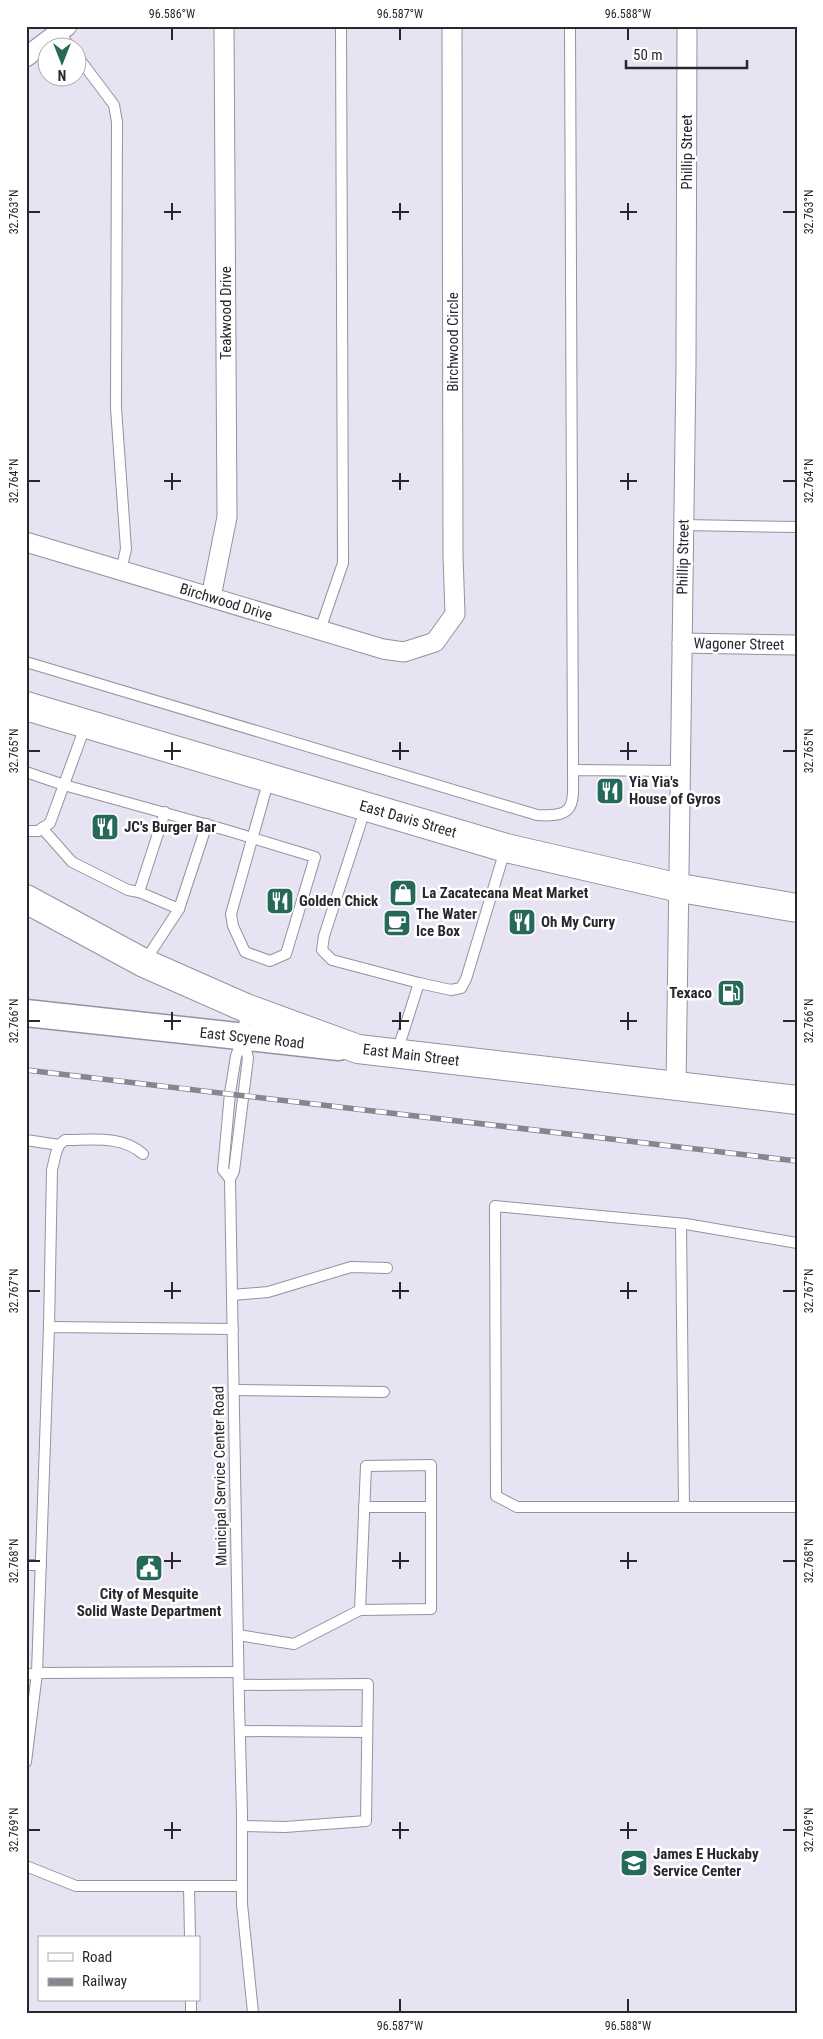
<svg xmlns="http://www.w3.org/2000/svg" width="823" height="2039" font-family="'Roboto Condensed',sans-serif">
<rect width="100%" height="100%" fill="#e7e3f3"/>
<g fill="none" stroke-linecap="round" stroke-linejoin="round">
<defs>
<g id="lane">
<path d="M570 26 573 770"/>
<path d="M59 32 71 48"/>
<path d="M78 57 114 105 117 122 116 408 126 549 121 571"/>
<path d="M684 525 797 527"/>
<path d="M320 630 343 563 341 26"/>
<path d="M26 662 537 815C577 818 573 804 573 770L680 771"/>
<path d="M26 772 64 785 226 830 315 857 286 954 270 961 245 952 233 926 231 914 269 779"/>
<path d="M366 807 324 936 322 950 332 960 419 983"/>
<path d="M42 828 72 862 128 890 139 892 165 812"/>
<path d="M26 831H38L50 823 86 724"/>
<path d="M139 892 179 909"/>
<path d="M145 961 179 909 207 824"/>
<path d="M243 1037 248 1058 234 1171 230 1179 239 1703 242 1814V1904L253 2013"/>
<path d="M397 1052 419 983 451 990 461 988 466 979 505 850"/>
<path d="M26 1140 59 1145"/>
<path d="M230 1179 223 1170 230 1093 236 1056 243 1037 246 1009"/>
<path d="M681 1224 684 1507"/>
<path d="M797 1243 686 1224 495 1206 496 1496 517 1507H797"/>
<path d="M232 1295 268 1292 351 1267 387 1268"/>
<path d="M49 1327 52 1170 56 1153 59 1145 65 1140C93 1140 121 1135 143 1154"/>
<path d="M234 1390 384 1392"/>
<path d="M364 1507H431"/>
<path d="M26 1565H41"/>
<path d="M238 1635 294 1644 360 1610 366 1466 431 1465V1609L360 1610"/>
<path d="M26 1675 37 1673 238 1672"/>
<path d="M239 1685 368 1684 366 1821 285 1827 242 1826"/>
<path d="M240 1731 367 1732"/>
<path d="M26 1762 37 1673 49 1327 233 1329"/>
<path d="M26 1866 76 1886H242"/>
<path d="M189 1886 190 1938"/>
<path d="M191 2000V2013"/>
</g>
<g id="street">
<path d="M26 57 67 26"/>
<path d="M26 542 383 649 404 652 435 642 455 614 453 555 452 26"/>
<path d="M211 597 227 517 224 26"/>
<path d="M682 643 797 645"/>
<path d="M676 1087 686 365 687 26"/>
</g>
<path id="secondary" d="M26 1013 339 1047"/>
<g id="primary">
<path d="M26 706 506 848 680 888 797 908"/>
<path d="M26 899 144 963 246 1008 358 1049 797 1100"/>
</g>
</defs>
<use href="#lane" stroke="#9691a0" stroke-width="12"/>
<use href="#street" stroke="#9691a0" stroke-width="21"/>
<use href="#secondary" stroke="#9691a0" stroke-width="29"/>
<use href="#primary" stroke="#9691a0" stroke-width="30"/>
<use href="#lane" stroke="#fff" stroke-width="10"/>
<use href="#street" stroke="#fff" stroke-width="19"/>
<use href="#secondary" stroke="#fff" stroke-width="26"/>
<use href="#primary" stroke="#fff" stroke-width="28"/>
<defs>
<path id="rail" d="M26 1070 797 1161"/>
</defs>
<use href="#rail" stroke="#888590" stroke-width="5.5"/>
<use href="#rail" stroke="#fff" stroke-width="4" stroke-dasharray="11" stroke-linecap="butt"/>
</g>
<path fill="none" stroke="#29272d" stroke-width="2" d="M172 28V40M400 28V40M628 28V40M172 203V220M400 203V220M628 203V220M28 212H40M164 212H181M392 212H409M620 212H637M783 212H796M172 473V490M400 473V490M628 473V490M28 481H40M164 481H181M392 481H409M620 481H637M783 481H796M172 742V760M400 742V760M628 742V760M28 751H40M164 751H181M392 751H409M620 751H637M783 751H796M172 1012V1030M400 1012V1030M628 1012V1030M28 1021H40M164 1021H181M392 1021H409M620 1021H637M783 1021H796M172 1282V1299M400 1282V1299M628 1282V1299M28 1291H40M164 1291H181M392 1291H409M620 1291H637M783 1291H796M172 1552V1569M400 1552V1569M628 1552V1569M28 1561H40M164 1561H181M392 1561H409M620 1561H637M783 1561H796M172 1822V1839M400 1822V1839M628 1822V1839M28 1830H40M164 1830H181M392 1830H409M620 1830H637M783 1830H796M400 1999V2012M628 1999V2012"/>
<defs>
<symbol id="restaurant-square" viewBox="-11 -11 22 22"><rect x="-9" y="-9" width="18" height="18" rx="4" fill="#266959" stroke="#fff"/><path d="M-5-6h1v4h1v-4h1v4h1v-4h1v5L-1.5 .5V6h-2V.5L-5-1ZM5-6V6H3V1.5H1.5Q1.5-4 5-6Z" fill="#fff"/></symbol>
<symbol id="shop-square" viewBox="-11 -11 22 22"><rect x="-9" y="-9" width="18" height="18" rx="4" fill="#266959" stroke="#fff"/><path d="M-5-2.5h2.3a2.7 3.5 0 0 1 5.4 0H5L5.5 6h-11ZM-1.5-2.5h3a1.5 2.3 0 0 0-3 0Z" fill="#fff"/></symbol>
<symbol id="cafe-square" viewBox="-11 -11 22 22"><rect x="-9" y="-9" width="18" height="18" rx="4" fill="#266959" stroke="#fff"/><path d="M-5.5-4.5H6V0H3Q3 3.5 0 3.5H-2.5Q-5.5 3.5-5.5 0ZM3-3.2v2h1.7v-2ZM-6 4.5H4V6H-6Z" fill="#fff"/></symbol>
<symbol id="fuel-square" viewBox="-11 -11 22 22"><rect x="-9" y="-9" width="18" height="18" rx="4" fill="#266959" stroke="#fff"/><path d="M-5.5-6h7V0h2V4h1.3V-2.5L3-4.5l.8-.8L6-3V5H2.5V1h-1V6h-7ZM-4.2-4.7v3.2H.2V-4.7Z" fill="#fff"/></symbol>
<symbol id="civic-square" viewBox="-11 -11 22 22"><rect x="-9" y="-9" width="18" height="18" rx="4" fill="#266959" stroke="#fff"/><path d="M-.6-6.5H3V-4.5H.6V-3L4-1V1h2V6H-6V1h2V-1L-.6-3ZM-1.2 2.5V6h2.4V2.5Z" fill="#fff"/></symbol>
<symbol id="school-square" viewBox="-11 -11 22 22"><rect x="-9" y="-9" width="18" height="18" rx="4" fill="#266959" stroke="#fff"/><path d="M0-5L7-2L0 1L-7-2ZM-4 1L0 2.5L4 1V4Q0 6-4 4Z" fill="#fff"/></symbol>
</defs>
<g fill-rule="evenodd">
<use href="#restaurant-square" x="594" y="775" width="32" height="32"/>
<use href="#restaurant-square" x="89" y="811" width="32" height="32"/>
<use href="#shop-square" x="387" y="877" width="32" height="32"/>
<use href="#restaurant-square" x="264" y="885" width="32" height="32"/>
<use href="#restaurant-square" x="506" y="906" width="32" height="32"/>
<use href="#cafe-square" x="381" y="907" width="32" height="32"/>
<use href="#fuel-square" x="715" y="977" width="32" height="32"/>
<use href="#civic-square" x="133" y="1552" width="32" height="32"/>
<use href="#school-square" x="618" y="1847" width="32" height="32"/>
</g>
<g text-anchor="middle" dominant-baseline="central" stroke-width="5" stroke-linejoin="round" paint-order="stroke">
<g font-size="15" fill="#29272d" stroke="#fff">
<text transform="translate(687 152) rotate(-90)">Phillip Street</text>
<text transform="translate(226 313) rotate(-90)">Teakwood Drive</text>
<text transform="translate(453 342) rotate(-90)">Birchwood Circle</text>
<text transform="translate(683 557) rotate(-89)">Phillip Street</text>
<text transform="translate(226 602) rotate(17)">Birchwood Drive</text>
<text transform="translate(739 644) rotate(1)">Wagoner Street</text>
<text transform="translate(408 819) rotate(16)">East Davis Street</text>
<text transform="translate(252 1038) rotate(6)">East Scyene Road</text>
<text transform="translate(411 1055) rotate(7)">East Main Street</text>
<text transform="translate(220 1476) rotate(-91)">Municipal Service Center Road</text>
</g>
<g font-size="15" font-weight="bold" fill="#29272d" stroke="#fff" text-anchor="start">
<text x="629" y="782">Yia Yia's<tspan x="629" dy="17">House of Gyros</tspan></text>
<text x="124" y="827">JC's Burger Bar</text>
<text x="422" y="893">La Zacatecana Meat Market</text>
<text x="299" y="901">Golden Chick</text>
<text x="416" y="914">The Water<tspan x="416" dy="17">Ice Box</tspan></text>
<text x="541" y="922">Oh My Curry</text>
<text x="712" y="993" text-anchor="end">Texaco</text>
<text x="149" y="1594" text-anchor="middle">City of Mesquite<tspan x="149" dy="17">Solid Waste Department</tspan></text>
<text x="653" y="1854">James E Huckaby<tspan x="653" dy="17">Service Center</tspan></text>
</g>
</g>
<rect width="823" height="2039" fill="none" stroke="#ffffff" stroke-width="55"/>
<rect x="38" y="1936" width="162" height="65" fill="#ffffff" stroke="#a9a9ab"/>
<rect x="48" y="1953" width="25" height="8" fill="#ffffff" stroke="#a9a9ab"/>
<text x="82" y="1962" font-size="15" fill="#29272d">Road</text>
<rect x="48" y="1978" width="25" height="8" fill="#888590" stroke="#a9a9ab"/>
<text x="82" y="1986" font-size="15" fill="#29272d">Railway</text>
<g transform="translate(62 62) rotate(180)"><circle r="24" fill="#ffffff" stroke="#a9a9ab"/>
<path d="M0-4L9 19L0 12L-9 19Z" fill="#266959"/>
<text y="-8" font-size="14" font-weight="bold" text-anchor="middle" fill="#29272d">N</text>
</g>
<path d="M626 60v8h121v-8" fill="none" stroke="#29272d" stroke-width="2.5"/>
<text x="633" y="60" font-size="15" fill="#29272d" stroke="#ffffff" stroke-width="4" paint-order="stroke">50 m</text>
<rect x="28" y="28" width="768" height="1984" fill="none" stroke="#29272d" stroke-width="2"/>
<g font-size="12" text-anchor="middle" fill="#29272d">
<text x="172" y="18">96.586°W</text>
<text x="400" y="18">96.587°W</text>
<text x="628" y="18">96.588°W</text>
<text transform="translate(809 212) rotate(-90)" y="4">32.763°N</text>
<text transform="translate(14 212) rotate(-90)" y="4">32.763°N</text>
<text transform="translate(809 481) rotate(-90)" y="4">32.764°N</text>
<text transform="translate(14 481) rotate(-90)" y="4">32.764°N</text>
<text transform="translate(14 751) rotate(-90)" y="4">32.765°N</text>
<text transform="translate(809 751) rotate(-90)" y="4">32.765°N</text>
<text transform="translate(14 1021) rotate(-90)" y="4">32.766°N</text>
<text transform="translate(809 1021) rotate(-90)" y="4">32.766°N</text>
<text transform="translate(809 1291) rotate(-90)" y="4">32.767°N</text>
<text transform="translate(14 1291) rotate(-90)" y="4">32.767°N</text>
<text transform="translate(809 1561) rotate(-90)" y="4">32.768°N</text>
<text transform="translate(14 1561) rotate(-90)" y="4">32.768°N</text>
<text transform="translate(809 1830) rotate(-90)" y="4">32.769°N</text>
<text transform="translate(14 1830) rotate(-90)" y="4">32.769°N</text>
<text x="400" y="2030">96.587°W</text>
<text x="628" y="2030">96.588°W</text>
</g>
</svg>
